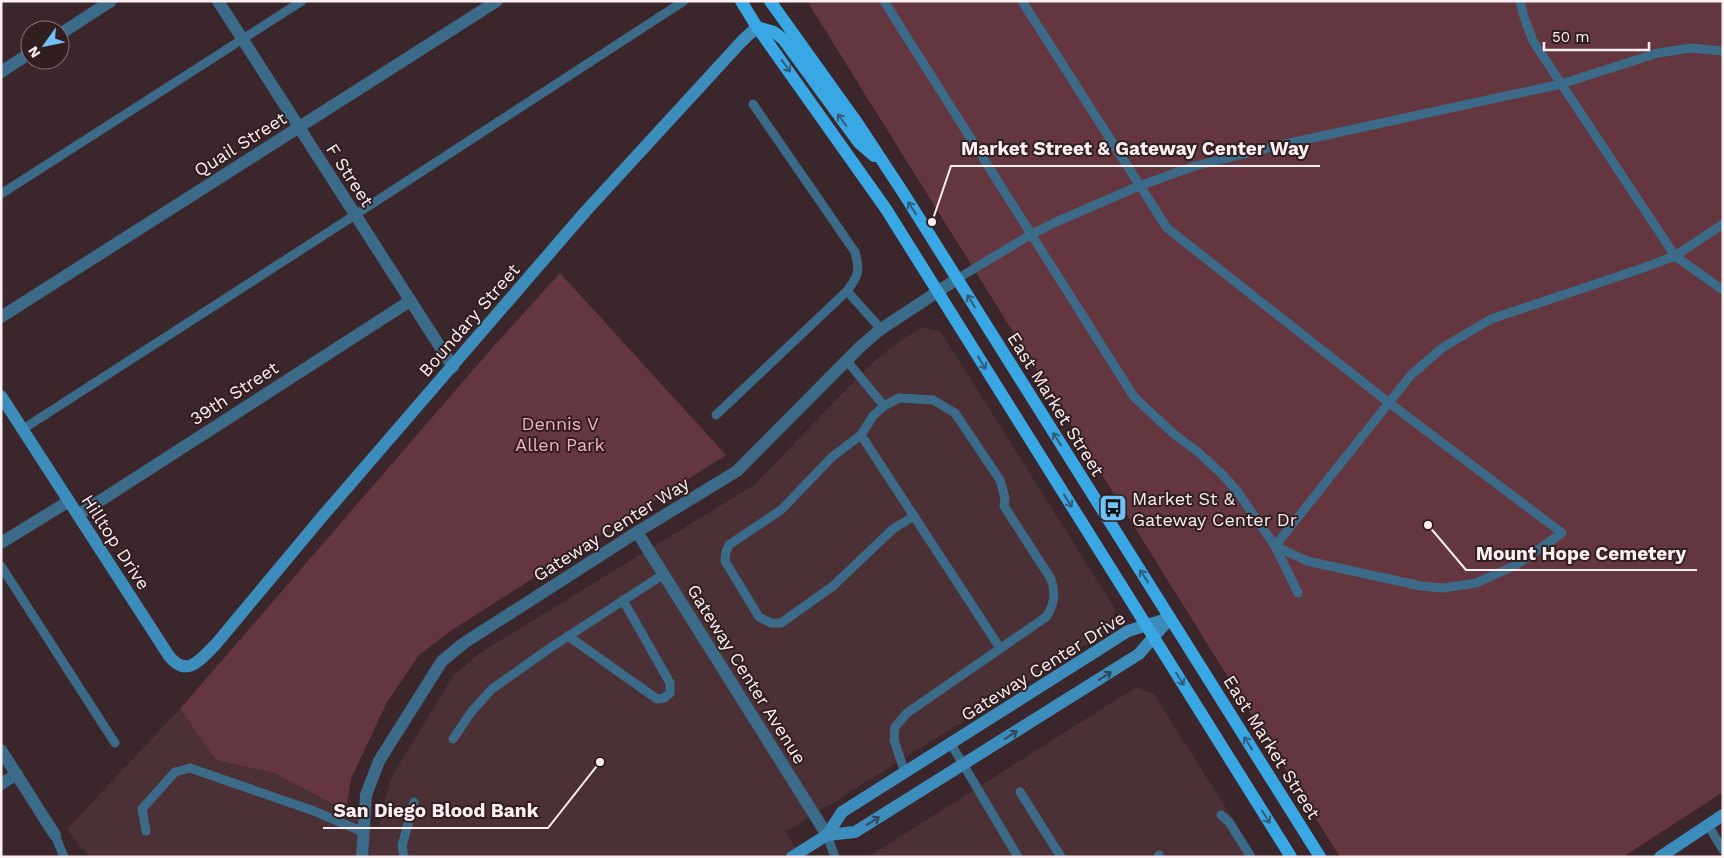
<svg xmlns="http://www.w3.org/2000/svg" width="1724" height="858" font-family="'Work Sans',sans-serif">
<rect width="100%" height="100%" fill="#3b272b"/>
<g fill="#4b3135">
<path d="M922 327 941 332 1115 609 1111 629 786 832 801 857H89L67 829 180 709 216 760 274 773 379 829 380 816 392 776 454 675 480 653 754 485 870 365 889 349Z"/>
<path d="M1135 688 1153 693 1257 857H868Z"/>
</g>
<g fill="#643740">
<path d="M807 1H1723V792L1623 857H1340Z"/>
<path d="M560 273 726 455 449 632 419 655 386 704 351 779 346 811 274 773 216 760 180 709 493 347Z"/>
</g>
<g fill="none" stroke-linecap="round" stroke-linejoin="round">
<g stroke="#3c6b89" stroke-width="9">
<path d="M884 1 1134 397 1175 435 1198 452 1223 475 1237 491 1275 546 1298 593"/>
<path d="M1022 1 1167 228 1388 402 1562 533 1516 565 1476 583 1443 588 1421 586 1307 561 1275 546"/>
<path d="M1520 1 1524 17 1533 41 1675 256 1723 290"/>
<path d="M753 104 855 252C860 271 859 275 847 291"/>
<path d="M1 194 302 1"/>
<path d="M957 279 1030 235 1056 222 1139 186 1195 166 1285 144 1561 84 1658 53 1690 48 1723 51"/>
<path d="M847 361 884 406 873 416 861 435 1000 648"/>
<path d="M884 406 899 398 933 400 955 413 1000 480 1005 498 1004 506 1051 579C1056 592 1054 606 1046 617L907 713 895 727 894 740 905 773"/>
<path d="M716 415 847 291 881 329"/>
<path d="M23 429 355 215 684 1"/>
<path d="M861 435 832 457 781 510 729 545 726 552 725 561 759 617 771 623H781L833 586 893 529 914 516"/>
<path d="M1275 546 1411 375 1442 348 1491 319 1643 268 1675 256 1723 224"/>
<path d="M1 566 115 743"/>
<path d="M568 636 657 699 664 698 670 693V683L623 600"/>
<path d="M453 739 472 711 492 689 550 648 664 574"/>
<path d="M951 744 1018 857"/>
<path d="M1020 792 1061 857"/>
<path d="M1221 815 1229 822 1251 857"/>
<path d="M1708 825 1723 850"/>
<path d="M146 831 142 809 175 772 190 768 314 811 363 832"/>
<path d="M55 835 64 857"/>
<path d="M827 835 835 857"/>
<path d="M1159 855V857"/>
<path d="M404 857 402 846 414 802"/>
</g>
<g stroke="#3c6b89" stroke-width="12">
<path d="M218 1 453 367"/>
<path d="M60 34 111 1"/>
<path d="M1 72 30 53"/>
<path d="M1 317 497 1"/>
<path d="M78 515 410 301"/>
<path d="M637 532 827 835"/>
<path d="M1 543 69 501"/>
<path d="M1 750 55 835"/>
<path d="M1 784 17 774"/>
<path d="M362 857 366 795 379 761 442 661 464 643 637 532 737 471 861 346 881 329 957 279"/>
</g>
<g stroke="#3d8dbc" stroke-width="12">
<path d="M1 396 169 656C187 679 201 659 216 644L321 518 585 212 742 41 757 27"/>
<path d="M827 835 842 812 1128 631 1170 618"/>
<path d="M792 857 827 835 855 832 1139 654 1170 618"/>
<path d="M1660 857 1723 815"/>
</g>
<g stroke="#39a7e4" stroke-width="12">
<path d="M741 1 757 27 886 209 1291 857"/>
<path d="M770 1 858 124 904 194 1320 857"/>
<path d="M757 27 774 32 783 39 859 143 874 156"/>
</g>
</g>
<defs><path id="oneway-shaft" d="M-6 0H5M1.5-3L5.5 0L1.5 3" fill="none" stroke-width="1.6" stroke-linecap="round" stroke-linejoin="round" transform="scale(1.25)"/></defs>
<g stroke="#345c79">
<use href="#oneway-shaft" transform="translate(786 66) rotate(54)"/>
<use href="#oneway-shaft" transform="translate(842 120) rotate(-126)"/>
<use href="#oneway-shaft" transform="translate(912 208) rotate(-122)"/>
<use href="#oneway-shaft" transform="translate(971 301) rotate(-122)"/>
<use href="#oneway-shaft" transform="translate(982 363) rotate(58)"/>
<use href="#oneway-shaft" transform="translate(1057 439) rotate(-122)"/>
<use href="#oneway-shaft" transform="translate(1068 501) rotate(58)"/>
<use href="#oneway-shaft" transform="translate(1144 576) rotate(-122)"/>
<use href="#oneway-shaft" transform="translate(1180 679) rotate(58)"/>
<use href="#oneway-shaft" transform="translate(1248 743) rotate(-122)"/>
<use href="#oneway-shaft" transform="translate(1266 817) rotate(58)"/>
</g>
<g stroke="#354557">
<use href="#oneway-shaft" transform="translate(1105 676) rotate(-32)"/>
<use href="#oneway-shaft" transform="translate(1011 735) rotate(-32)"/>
<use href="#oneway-shaft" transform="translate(873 821) rotate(-32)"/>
</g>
<defs>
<symbol id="bus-square" viewBox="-11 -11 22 22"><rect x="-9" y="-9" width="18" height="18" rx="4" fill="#70c1f4" stroke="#301e21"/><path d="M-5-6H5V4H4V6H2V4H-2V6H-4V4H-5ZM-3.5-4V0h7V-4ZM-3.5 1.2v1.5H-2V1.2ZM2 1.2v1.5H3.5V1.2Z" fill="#111"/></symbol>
</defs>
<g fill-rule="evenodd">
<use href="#bus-square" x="1097" y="492" width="32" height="32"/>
</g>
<g text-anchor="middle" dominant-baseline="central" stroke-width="4" stroke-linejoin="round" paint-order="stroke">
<g font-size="18" fill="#fceff1" stroke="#301e21">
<text transform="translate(240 144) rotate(-32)">Quail Street</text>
<text transform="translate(350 175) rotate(57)">F Street</text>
<text transform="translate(469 320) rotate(-49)">Boundary Street</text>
<text transform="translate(234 393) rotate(-33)">39th Street</text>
<text transform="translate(1056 404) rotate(58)">East Market Street</text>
<text transform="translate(611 529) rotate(-32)">Gateway Center Way</text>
<text transform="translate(116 542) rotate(57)">Hilltop Drive</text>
<text transform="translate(1043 666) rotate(-32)">Gateway Center Drive</text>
<text transform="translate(747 674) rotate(58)">Gateway Center Avenue</text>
<text transform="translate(1272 747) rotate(58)">East Market Street</text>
</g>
<g font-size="18" fill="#f3b3be" stroke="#301e21">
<text x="560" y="423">Dennis V<tspan x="560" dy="21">Allen Park</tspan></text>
</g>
<g font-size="18" fill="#fceff1" stroke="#301e21" text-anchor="start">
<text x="1132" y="498">Market St &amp;<tspan x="1132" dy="21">Gateway Center Dr</tspan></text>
</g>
</g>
<path fill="none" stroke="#fceff1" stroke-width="2" d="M932 222L951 166H1320M1428 525L1466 570H1697M600 762L548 828H323"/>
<g fill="#fceff1" stroke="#301e21" stroke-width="2">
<circle cx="932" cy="222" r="5"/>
<circle cx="1428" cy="525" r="5"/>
<circle cx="600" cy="762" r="5"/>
</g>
<g font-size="19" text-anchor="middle" font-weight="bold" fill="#fceff1" stroke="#301e21" stroke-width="4" stroke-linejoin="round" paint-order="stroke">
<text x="1135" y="155">Market Street &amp; Gateway Center Way</text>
<text x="1581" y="560">Mount Hope Cemetery</text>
<text x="436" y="817">San Diego Blood Bank</text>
</g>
<rect width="1724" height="858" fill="none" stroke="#fceff1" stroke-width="5"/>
<g transform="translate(45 45) rotate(237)"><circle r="24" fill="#301e21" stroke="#827274"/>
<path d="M0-4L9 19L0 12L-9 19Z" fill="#70c1f4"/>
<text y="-8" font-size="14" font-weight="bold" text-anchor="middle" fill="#fceff1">N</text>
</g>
<path d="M1544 42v8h105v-8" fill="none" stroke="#fceff1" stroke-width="2.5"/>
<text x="1552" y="42" font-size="15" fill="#fceff1" stroke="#301e21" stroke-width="4" paint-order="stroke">50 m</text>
</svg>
